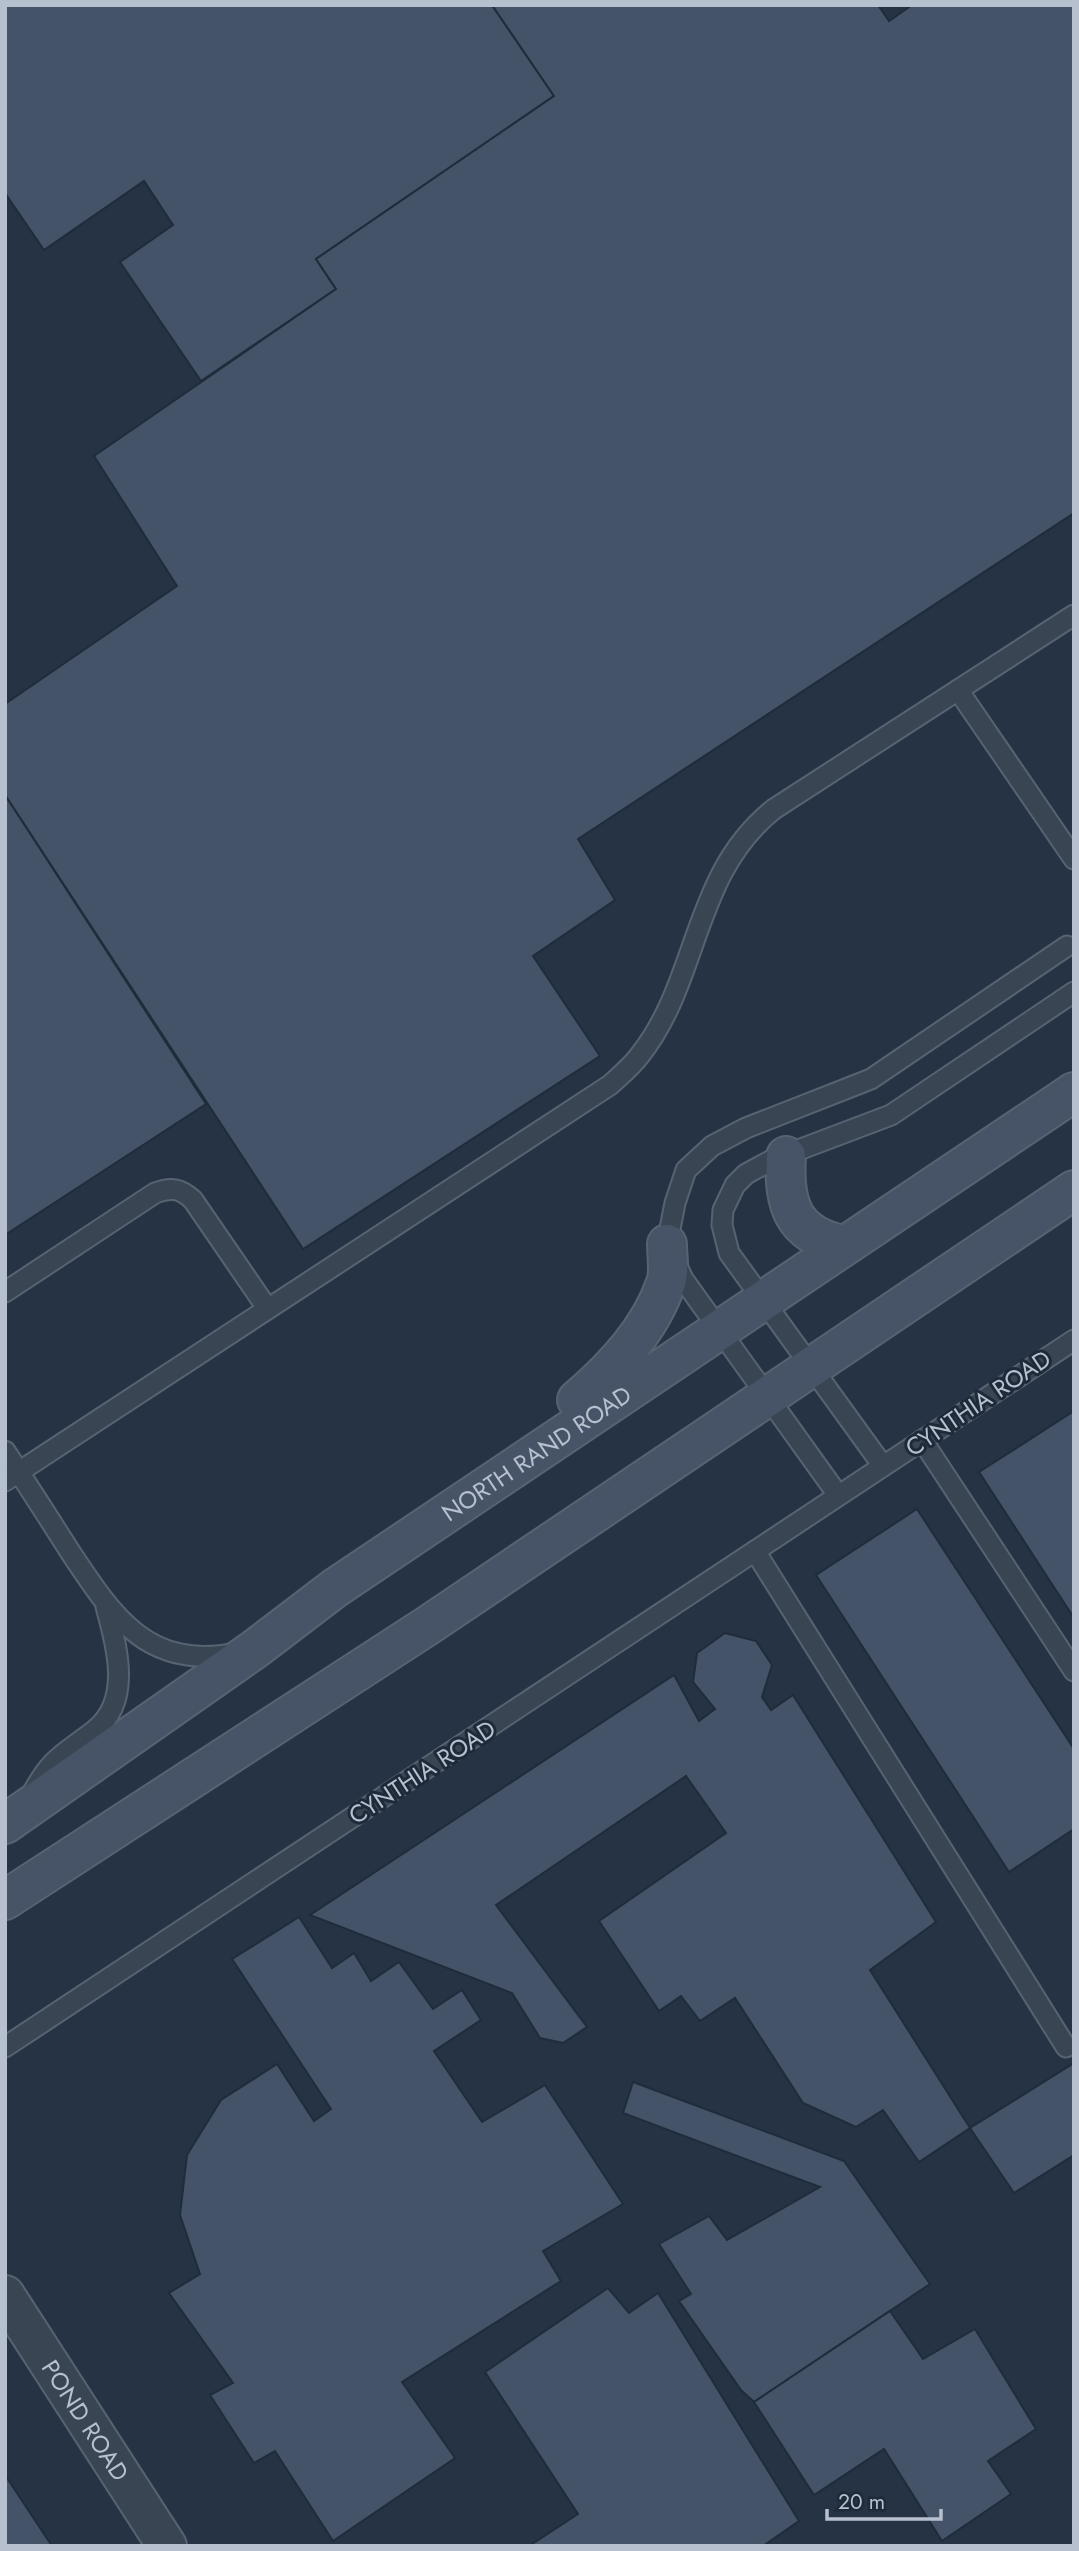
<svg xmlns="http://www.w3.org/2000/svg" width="1079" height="2551" font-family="Jost,sans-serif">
<rect width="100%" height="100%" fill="#253345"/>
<g fill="#445367" stroke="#202c3b" stroke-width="2">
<path d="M5 5H492L554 96 316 259 336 289 201 381 120 262 173 225 144 181 44 250 5 193Z"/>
<path d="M492 5H878L889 21 912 5H1074V513L578 839 615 900 533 956 600 1056 303 1249 5 795V704L177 586 94 456 336 289 316 259 554 96Z"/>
<path d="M5 795 206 1104 5 1235Z"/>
<path d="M1074 1411V1618L979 1472Z"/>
<path d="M917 1509 1074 1749V1829L1009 1872 816 1575Z"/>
<path d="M725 1633 756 1641 772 1665 762 1697 771 1710 793 1695 936 1922 870 1970 970 2128 919 2162 883 2110 856 2127 803 2103 735 1998 700 2021 681 1996 659 2011 599 1921 726 1833 686 1776 496 1905 587 2027 563 2043 540 2038 512 1993 310 1915 674 1675 699 1721 715 1709 693 1682 697 1653Z"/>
<path d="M299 1917 332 1968 354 1953 371 1981 399 1962 433 2009 462 1990 481 2020 434 2051 482 2122 545 2085 623 2204 543 2251 561 2281 402 2382 455 2458 333 2541 275 2451 254 2463 210 2395 233 2383 169 2293 200 2274 180 2215 187 2155 221 2100 277 2064 314 2121 331 2109 232 1959Z"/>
<path d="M1074 2063V2155L1014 2193 970 2128Z"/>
<path d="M633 2082 844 2161 930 2284 754 2402 741 2390 679 2301 691 2294 659 2244 709 2216 727 2240 820 2187 623 2113Z"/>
<path d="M608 2288 629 2313 658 2293 799 2521 763 2546H529L578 2514 485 2372Z"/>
<path d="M890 2311 923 2359 975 2329 1036 2429 988 2461 1011 2494 942 2541 884 2449 814 2495 754 2402Z"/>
<path d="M5 2475 52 2546H5Z"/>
</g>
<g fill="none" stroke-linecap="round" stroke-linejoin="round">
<defs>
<g id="service">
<path d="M958 690 1074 859"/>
<path d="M5 1292 155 1193C171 1187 180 1188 193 1200L267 1308"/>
<path d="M922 1440 1074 1671"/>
<path d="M5 1451C27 1484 48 1517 69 1550 112 1615 147 1671 236 1653"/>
<path d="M883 1466 729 1253 722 1225 723 1210 735 1185 746 1174 772 1160 891 1115 1074 992"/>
<path d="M5 1481 610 1085C620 1076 632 1066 640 1055 700 979 692 874 774 809L1074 615"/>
<path d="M838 1495 683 1279 667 1244 675 1203 686 1170 712 1146 746 1128 871 1079 1067 946"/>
<path d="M755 1551 1066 2047"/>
<path d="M31 1796C51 1757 63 1755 95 1730 132 1701 117 1646 106 1607"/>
<path d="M5 2047 1074 1340"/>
</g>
<g id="minor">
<path id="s1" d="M5 2295 167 2546"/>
</g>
<g id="secondary">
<path d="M786 1156C783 1203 792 1235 843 1245"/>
<path d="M577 1400C614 1368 650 1330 666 1283 670 1272 667 1256 667 1244"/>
<path id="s2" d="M5 1824 255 1649 335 1588 1074 1092"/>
<path d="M5 1900 427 1626 1074 1190"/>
</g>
</defs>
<use href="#service" stroke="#586371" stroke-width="23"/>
<use href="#minor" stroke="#586371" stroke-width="42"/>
<use href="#secondary" stroke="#586371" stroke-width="42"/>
<use href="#service" stroke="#3a4554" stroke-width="19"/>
<use href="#minor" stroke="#3a4554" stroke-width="38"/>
<use href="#secondary" stroke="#475467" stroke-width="38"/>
</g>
<g text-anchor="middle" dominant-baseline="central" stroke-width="6" stroke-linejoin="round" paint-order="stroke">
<g font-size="24" fill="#b7c0ce" stroke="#1e2a39">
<text transform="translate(978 1403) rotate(-34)">CYNTHIA ROAD</text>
<text stroke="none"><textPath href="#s2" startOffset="648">NORTH RAND ROAD</textPath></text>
<text transform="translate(422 1772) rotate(-33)">CYNTHIA ROAD</text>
<text stroke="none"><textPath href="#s1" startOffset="149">POND ROAD</textPath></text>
</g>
</g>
<rect width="1079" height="2551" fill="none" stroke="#b7c0ce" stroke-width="14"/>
<path d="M827 2509v10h114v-10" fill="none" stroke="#b7c0ce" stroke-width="3.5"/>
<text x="838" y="2509" font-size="21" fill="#b7c0ce" stroke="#1e2a39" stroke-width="5" paint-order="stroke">20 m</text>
</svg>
